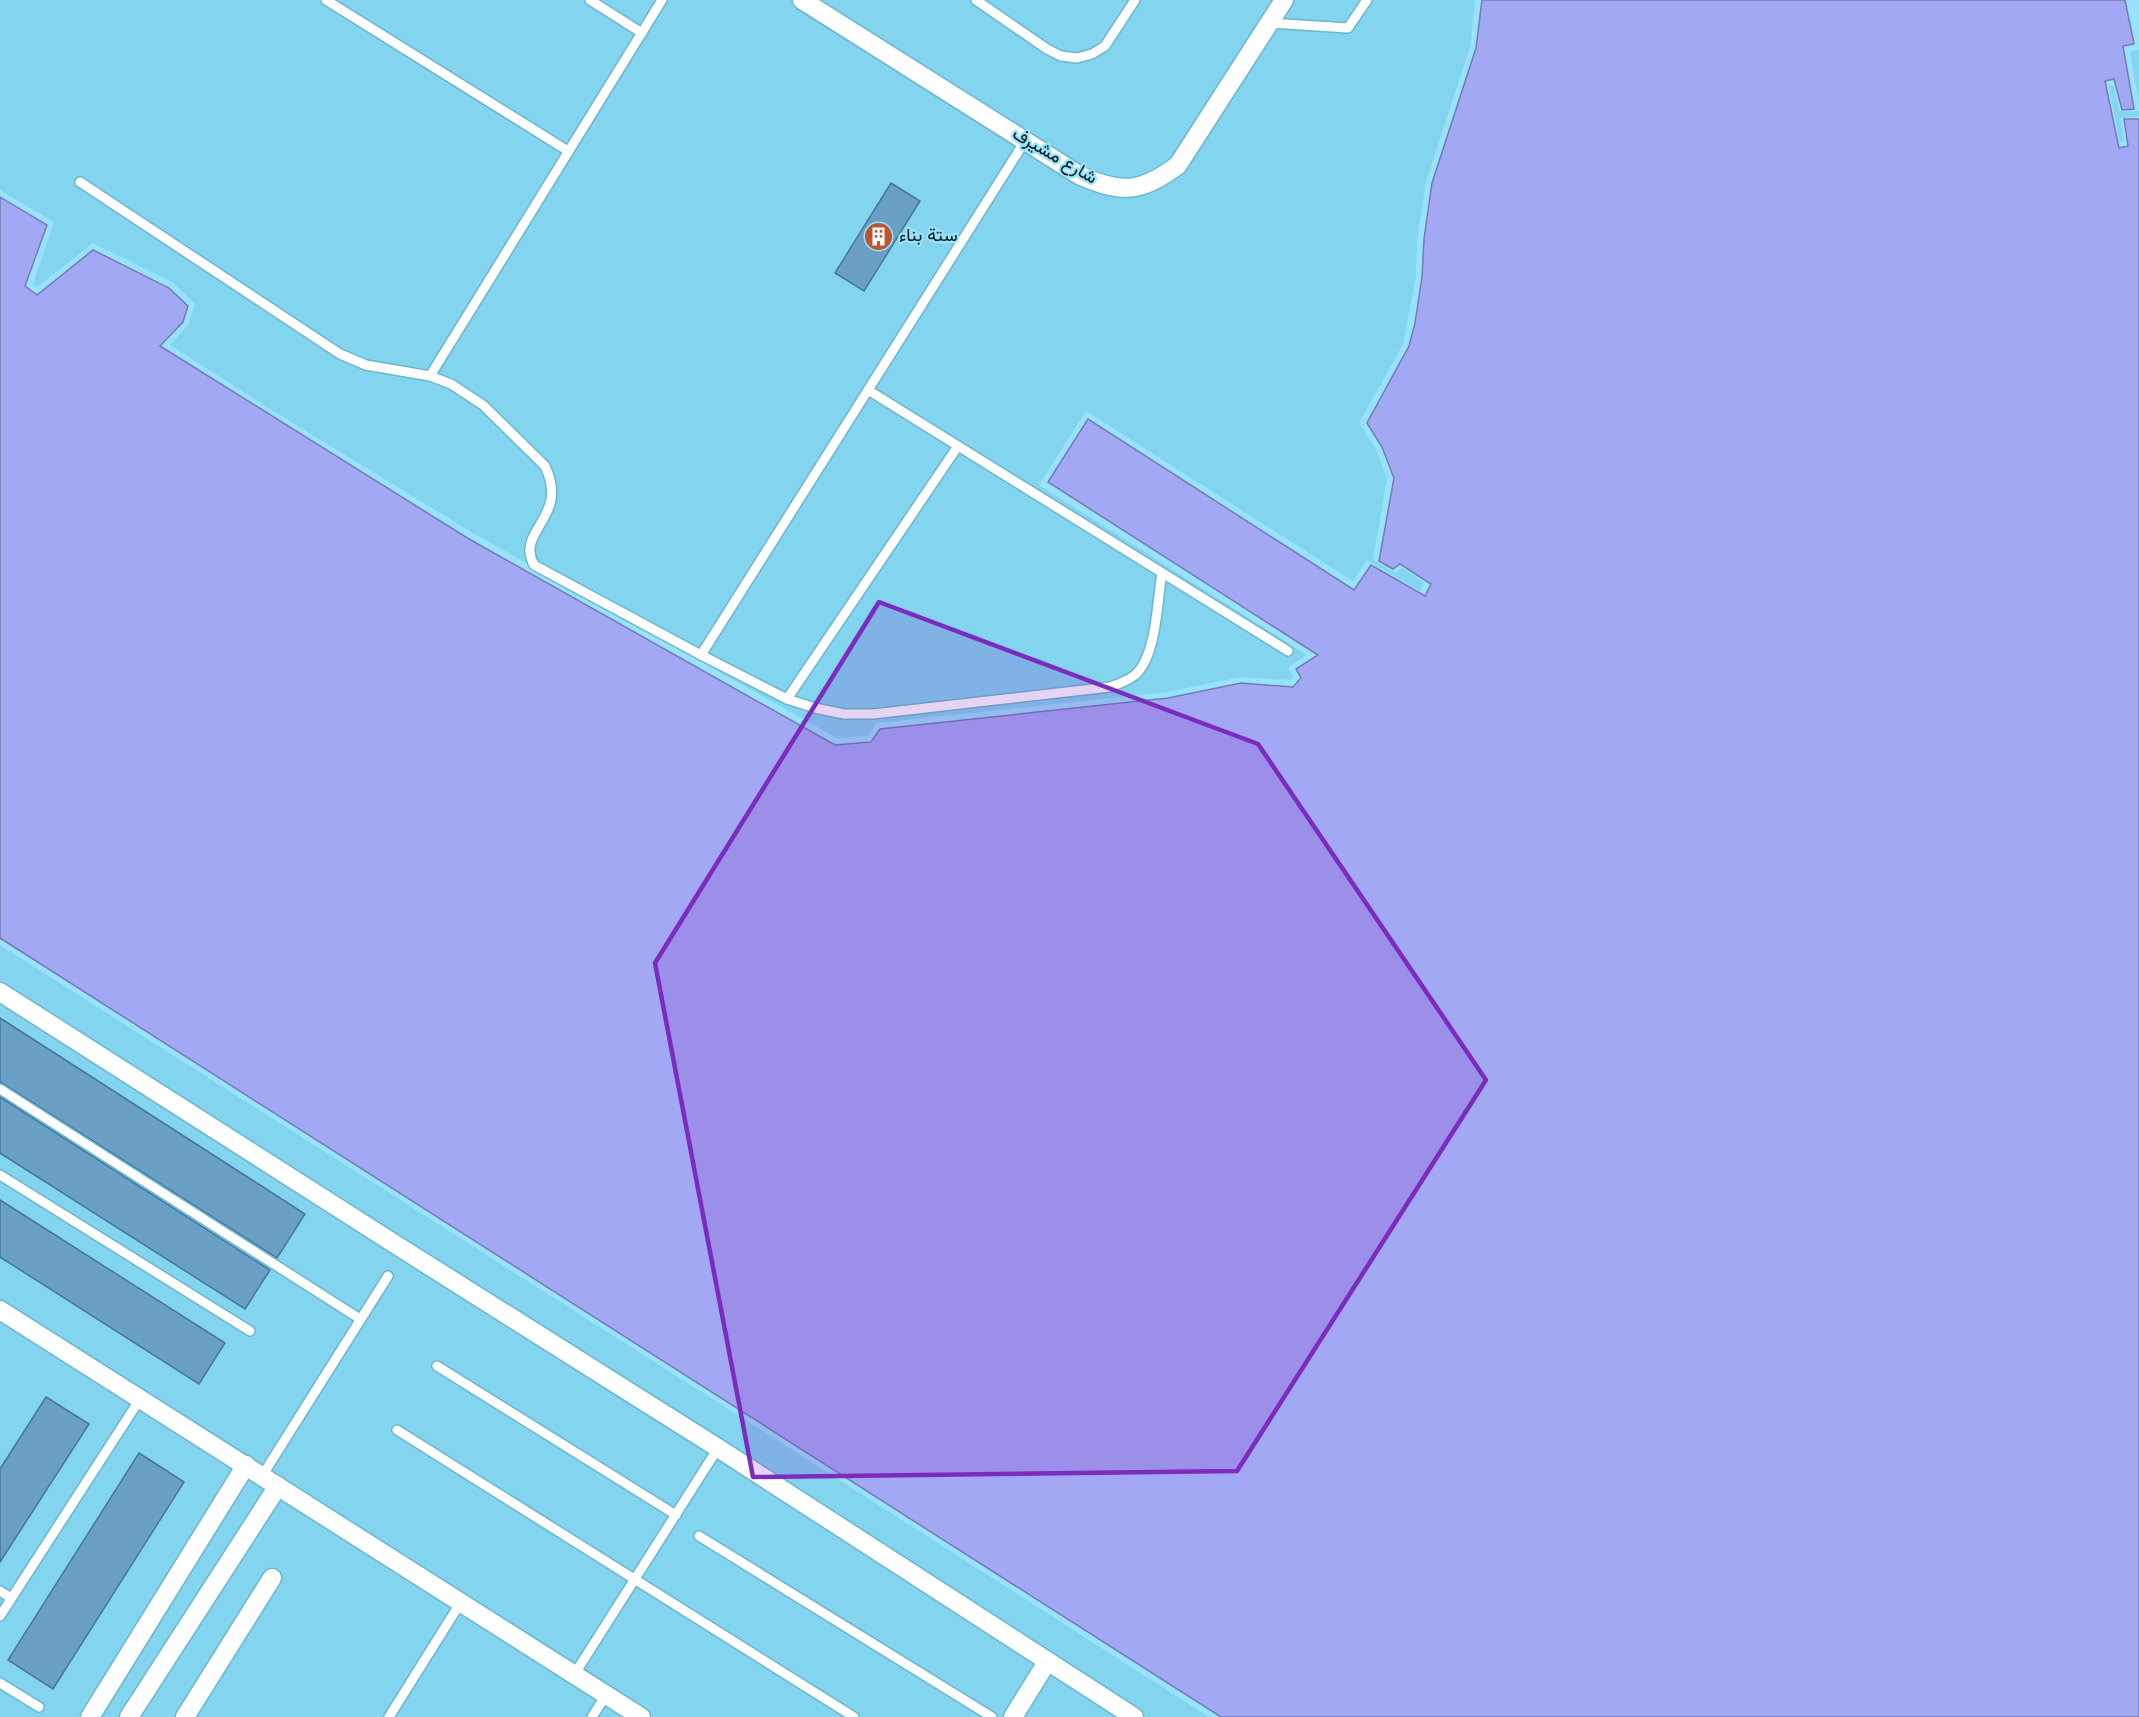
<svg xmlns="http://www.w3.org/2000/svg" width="2139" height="1717" font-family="Georgia,Vazirmatn,serif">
<rect width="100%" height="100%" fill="#98e2fa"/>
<g fill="#82d4ef">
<path d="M0 0H1475L1470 47 1426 182 1417 239 1416 276 1403 344 1359 423 1376 449 1387 479 1373 560 1395 573 1402 568 1424 583 1420 591 1367 560 1353 581 1086 411 1039 485 1307 655 1288 667 1293 677 1291 680 1240 677 1167 692 877 723 868 736 837 738 473 533 267 407 170 345 188 325 195 304 172 282 93 243 37 287 33 284 54 222 0 190Z"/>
<path d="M2139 50V103L2130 51Z"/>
<path d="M2113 85 2119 112 2139 111V116L2120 118 2124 142H2120L2109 86Z"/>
<path d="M0 945 805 1458 1209 1717H0Z"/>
</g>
<path fill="#a3a8f5" stroke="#727cb4" stroke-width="1.5" d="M1482 0H2125L2134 44 2123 46 2134 109 2122 110 2114 79 2105 81 2119 148 2128 146 2124 119H2139V1717H1221L0 938V197L47 225 25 286 37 295 93 250 169 288 188 306 183 322 160 346 469 539 835 745 871 742 880 729 1168 698 1241 683 1293 687 1301 678 1296 669 1318 655 1048 482 1088 419 1354 590 1371 565 1425 596 1431 584 1400 564 1393 569 1379 561 1394 478 1382 447 1367 423 1409 346 1415 323 1422 277 1424 239 1432 183 1476 48Z"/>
<g fill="#6aa0c6" stroke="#43789c" stroke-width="1.5">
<path d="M891 183 920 201 864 291 835 273Z"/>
<path d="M0 1018 305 1214 277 1258 0 1082Z"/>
<path d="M0 1097 270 1270 245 1309 0 1153Z"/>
<path d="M0 1200 225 1343 199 1384 0 1257Z"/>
<path d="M46 1397 89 1424 0 1562V1469Z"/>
<path d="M139 1453 184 1482 53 1689 8 1660Z"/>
</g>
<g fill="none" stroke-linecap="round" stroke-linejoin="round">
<defs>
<g id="lane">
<path d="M326 0 568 151"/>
<path d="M590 0 642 33"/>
<path d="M976 0 1047 49 1061 56 1077 58 1092 54 1105 46 1135 0"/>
<path d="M1270 23 1348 28 1367 0"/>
<path d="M80 182 340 354 366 365 430 376 451 384 483 405 545 466C570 518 515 530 534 565L701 655 787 699 815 708 844 714H873L1110 687C1119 684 1127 681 1135 675 1157 656 1157 600 1162 573"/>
<path d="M430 376 662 0"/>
<path d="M868 390 1288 651"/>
<path d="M701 655 1025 141"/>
<path d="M787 699 958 446"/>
<path d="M0 1089 360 1319"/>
<path d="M0 1175 250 1331"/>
<path d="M437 1366 676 1515"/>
<path d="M397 1430 854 1717"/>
<path d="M262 1476 388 1276"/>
<path d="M699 1536 992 1717"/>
<path d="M0 1591 11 1598"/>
<path d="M0 1616 140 1399"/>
<path d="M574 1675 718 1448"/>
<path d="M0 1683 39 1707"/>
<path d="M389 1717 461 1602"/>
<path d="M592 1717 606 1695"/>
</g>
<g id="street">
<path d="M802 0 1079 175C1121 194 1141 193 1178 165L1284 0"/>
<path d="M0 992 401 1248 718 1448 1134 1717"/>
<path d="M0 1310 641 1717"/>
<path d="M90 1717 246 1465"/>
<path d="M129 1717 278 1486"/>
<path d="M185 1717 272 1578"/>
<path d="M1013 1717 1047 1662"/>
</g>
</defs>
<use href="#lane" stroke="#6db6ce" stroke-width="12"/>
<use href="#street" stroke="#6db6ce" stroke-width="21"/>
<use href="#lane" stroke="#fff" stroke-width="9"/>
<use href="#street" stroke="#fff" stroke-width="18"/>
</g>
<path fill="#7b2cbf" fill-opacity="0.2" stroke="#7b2cbf" stroke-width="4.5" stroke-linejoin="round" d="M879 602 1258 744 1486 1080 1237 1471 753 1477 655 963Z"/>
<defs>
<symbol id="building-disc" viewBox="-11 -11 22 22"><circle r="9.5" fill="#bd562e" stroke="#98e2fa"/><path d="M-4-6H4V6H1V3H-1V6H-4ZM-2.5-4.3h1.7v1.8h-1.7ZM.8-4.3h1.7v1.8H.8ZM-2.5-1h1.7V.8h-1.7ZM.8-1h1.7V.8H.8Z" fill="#fff"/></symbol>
</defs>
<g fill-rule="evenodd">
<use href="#building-disc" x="862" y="220" width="33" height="33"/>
</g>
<g text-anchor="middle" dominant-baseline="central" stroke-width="4.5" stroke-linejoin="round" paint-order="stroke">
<g font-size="18" fill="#01151c" stroke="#98e2fa">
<text transform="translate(1054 157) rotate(30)">شارع مشيرف</text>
</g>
<g font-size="18" fill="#01151c" stroke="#98e2fa" text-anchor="start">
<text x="899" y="237">ستة بناء</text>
</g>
</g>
</svg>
